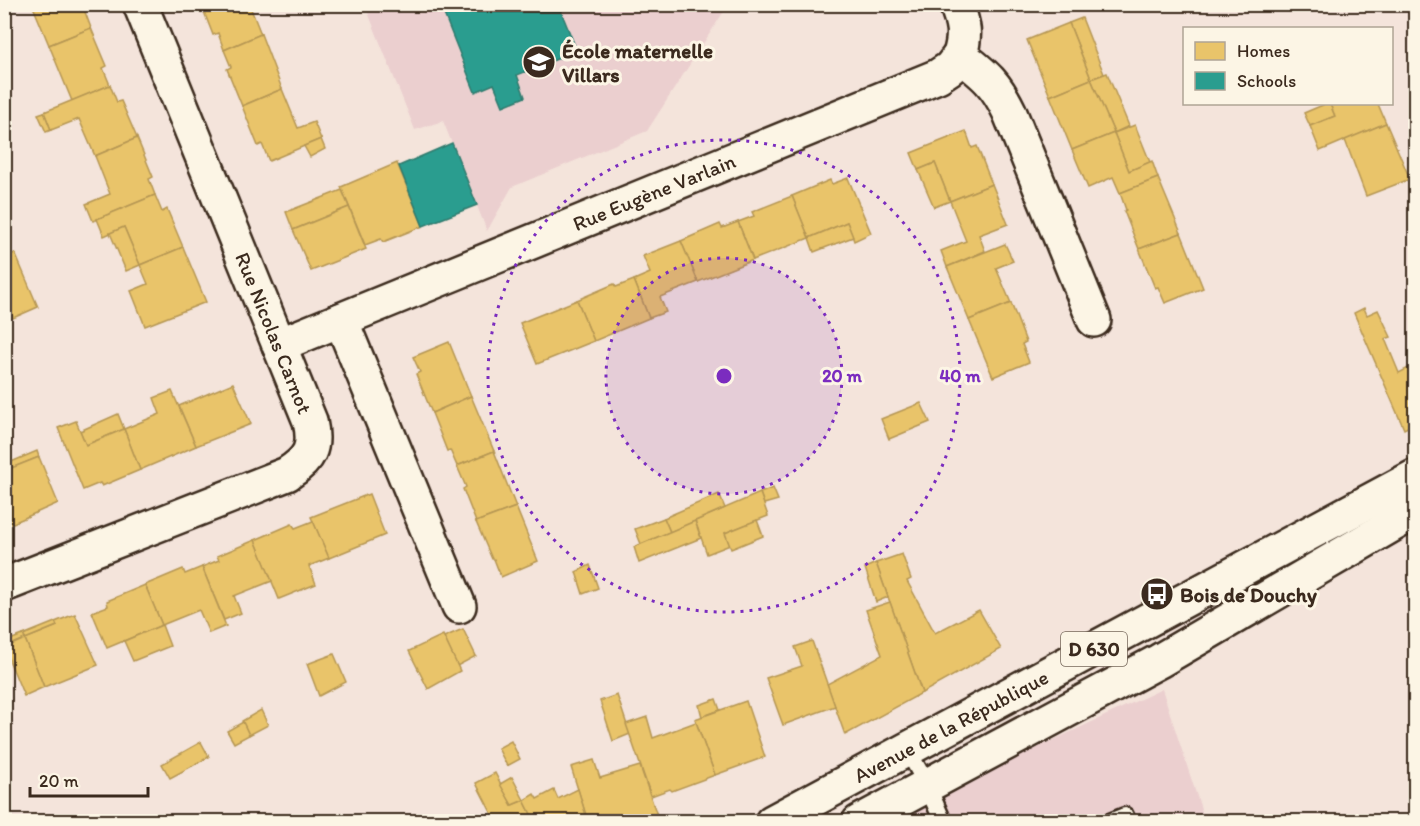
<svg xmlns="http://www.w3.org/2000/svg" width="1420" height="826" font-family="Itim,sans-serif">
<rect width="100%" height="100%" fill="#f4e4db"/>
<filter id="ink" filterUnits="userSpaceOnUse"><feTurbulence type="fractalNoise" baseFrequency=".0167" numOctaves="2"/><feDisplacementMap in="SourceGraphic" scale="12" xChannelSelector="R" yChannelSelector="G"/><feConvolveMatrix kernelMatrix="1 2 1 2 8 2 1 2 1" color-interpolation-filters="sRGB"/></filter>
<g filter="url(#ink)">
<g fill="#ebcfcf">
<path d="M365 5H728L647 131 512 187 487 231 443 121 415 130Z"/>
<path d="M1162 689 1205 821 899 822 945 791Z"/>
</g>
<g fill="#e9c46a" stroke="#b59653" stroke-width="1.5">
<path d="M32 4H82L91 28 49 45Z"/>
<path d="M201 4H249L261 34 224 50 218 33 213 35Z"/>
<path d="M1082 18 1104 74 1091 79 1069 23Z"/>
<path d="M1069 23 1091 79 1050 96 1027 40Z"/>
<path d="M91 28 107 66 103 68 110 85 72 101 49 45Z"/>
<path d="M261 34 282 89 242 106 227 69 231 67 224 50Z"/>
<path d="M1107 73 1129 126 1114 133 1091 79Z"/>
<path d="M1091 79 1114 133 1072 150 1050 96Z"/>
<path d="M110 85 117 102 121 101 137 138 95 156 79 119 51 130 44 112Z"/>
<path d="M282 89 298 128 314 122 321 139 269 161 262 144 258 146 242 106Z"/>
<path d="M1325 104H1330L1335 116 1310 126 1304 113Z"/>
<path d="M1330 104H1378L1386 123 1320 151 1310 126 1335 116Z"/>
<path d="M44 112 51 130 46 132 38 114Z"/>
<path d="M1386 123 1410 179 1366 196 1345 140Z"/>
<path d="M1135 125 1150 162 1129 171 1114 133Z"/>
<path d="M966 131 972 148 977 146 992 184 950 201 935 163 918 170 911 153Z"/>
<path d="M1114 133 1129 171 1152 161 1158 178 1120 193 1113 177 1088 188 1072 150Z"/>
<path d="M137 138 153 177 149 179 155 195 93 221 86 204 110 194 95 156Z"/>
<path d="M321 139 325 149 310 157 304 146Z"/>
<path d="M397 163 423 226 383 242 381 239 365 245 341 187Z"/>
<path d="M935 163 950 201 934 207 918 170Z"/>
<path d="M848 178 871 233 854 241 847 222 809 238 792 196 830 180 832 184Z"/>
<path d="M1158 178 1181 233 1139 249 1124 211 1126 210 1120 193Z"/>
<path d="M992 184 1008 224 979 235 985 251 947 267 941 251 966 241 950 201Z"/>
<path d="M342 190 349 207 293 230 286 212Z"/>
<path d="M155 195 162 212 167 209 183 247 140 265 124 227 104 236 97 219Z"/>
<path d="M792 196 809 238 753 260 738 222 754 216 752 212Z"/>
<path d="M349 207 366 249 311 271 293 230Z"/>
<path d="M738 222 753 260 698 282 681 241 720 224 722 228Z"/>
<path d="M847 222 853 237 814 252 809 238Z"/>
<path d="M124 227 140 265 126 271 110 233Z"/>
<path d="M1181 233 1203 288 1165 303 1158 287 1155 288 1139 249Z"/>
<path d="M681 241 698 282 660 297 666 312 649 318 634 280 650 273 643 256Z"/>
<path d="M1005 244 1013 261 996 268 1011 303 969 320 947 267Z"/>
<path d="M183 247 206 302 145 326 131 291 148 284 140 265Z"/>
<path d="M15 253 38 307 13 318 4 296V257Z"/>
<path d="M634 280 649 318 594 341 577 300 614 284 616 287Z"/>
<path d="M577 300 594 341 537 364 520 323Z"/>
<path d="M1011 303 1026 342 1022 344 1029 362 993 377 969 320Z"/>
<path d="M1364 308 1367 315 1378 310 1391 337 1385 339 1399 373 1416 364V423L1404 429 1354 313Z"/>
<path d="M449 342 471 396 432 413 416 374 420 372 413 357Z"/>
<path d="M233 383 251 424 196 446 179 406Z"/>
<path d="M172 391 196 446 140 470 124 429 160 414 154 398Z"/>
<path d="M471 396 494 451 457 466 450 450 447 451 432 413Z"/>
<path d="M921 403 930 422 889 439 881 419Z"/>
<path d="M118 414 124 429 86 445 80 431Z"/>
<path d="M76 421 86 445 124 429 140 470 102 486 100 483 83 490 58 428Z"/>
<path d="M37 451 39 457 4 471V465Z"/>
<path d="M494 451 516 507 476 522 463 489 466 487 457 466Z"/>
<path d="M39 457 58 503 4 527V471Z"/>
<path d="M773 488 778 500 764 504 760 493Z"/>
<path d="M760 493 768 516 725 533 730 545 707 554 695 521Z"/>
<path d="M369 494 385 535 329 558 311 517Z"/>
<path d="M719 494 725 508 670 532 664 518Z"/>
<path d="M516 507 538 561 501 577 494 559H492L476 522Z"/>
<path d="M664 518 670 532 641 544 635 529Z"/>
<path d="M757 520 763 536 731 549 725 533Z"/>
<path d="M313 521 329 558 309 566 316 584 279 599 255 540 292 524 295 528Z"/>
<path d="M695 521 701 538 639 563 634 547Z"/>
<path d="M255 540 272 581 234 596 241 613 224 620 202 567 219 560 217 556Z"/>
<path d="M902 554 911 579 907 581 935 633 979 610 1001 649 922 693 876 563Z"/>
<path d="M876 563 888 597 876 602 865 568Z"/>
<path d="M590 565 598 588 583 594 576 572Z"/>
<path d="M202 567 226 626 209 633 199 610 162 625 145 585 183 569 185 574Z"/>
<path d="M145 585 162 625 107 648 92 612 108 606 107 601Z"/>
<path d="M890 602 922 693 845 735 827 684 882 655 866 610Z"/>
<path d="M75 614 98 665 44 687 25 639 57 626 55 622Z"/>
<path d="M55 622 57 626 25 639 23 635Z"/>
<path d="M162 625 170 646 133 661 124 641Z"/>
<path d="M463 629 476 656 457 666 444 637Z"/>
<path d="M23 635 25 639 4 648V642Z"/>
<path d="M443 635 460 671 428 689 409 651Z"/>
<path d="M25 639 44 687 24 696 4 648Z"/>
<path d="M812 641 835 706 783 725 766 678 802 666 795 647Z"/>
<path d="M334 654 346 682 319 696 307 664Z"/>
<path d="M617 695 630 734 613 741 600 701Z"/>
<path d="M716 699 720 710 702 717 699 705Z"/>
<path d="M746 701 765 757 715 775 695 719Z"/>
<path d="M261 710 268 725 249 735 242 721Z"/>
<path d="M647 717 653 738 696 722 715 775 672 791 670 789 651 796 626 724Z"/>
<path d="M243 722 249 735 234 743 227 731Z"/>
<path d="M511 741 520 759 507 766 498 748Z"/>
<path d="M201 742 209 757 170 778 162 764Z"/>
<path d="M594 760 600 778 640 766 659 821 588 822 571 767Z"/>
<path d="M495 773 512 805 524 800 535 822H496L476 783Z"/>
<path d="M512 777 524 800 512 805 500 784Z"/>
<path d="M578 789 588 822H535L524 800 534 794 537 799 554 790 558 799Z"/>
<path d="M493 815 496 822H481Z"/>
</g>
<g fill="#2a9d8f" stroke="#2f7a6d" stroke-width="1.5">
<path d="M440 4H558L577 51 517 75 525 97 503 106 494 84 475 92Z"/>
<path d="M452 143 477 205 423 226 399 166Z"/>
</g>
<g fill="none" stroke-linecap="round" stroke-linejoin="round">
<defs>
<g id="service">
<path d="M907 749 927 785 943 822"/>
<path d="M1110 822 1125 816 1126 822"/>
</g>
<g id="minor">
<path d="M956 4C964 24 966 35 960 55 985 75 995 82 1009 111L1094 320"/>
<path d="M341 320 459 606"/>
<path d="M279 345 938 76 950 68 960 55"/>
<path d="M4 585 287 474C310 459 316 448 310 421L140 4"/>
</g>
<g id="primary">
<path d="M772 822 1416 476"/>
<path d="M859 822 1159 661 1416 511"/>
</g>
</defs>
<use href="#service" stroke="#3b2a1e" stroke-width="21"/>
<use href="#minor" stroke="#3b2a1e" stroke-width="38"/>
<use href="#primary" stroke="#3b2a1e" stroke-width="38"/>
<use href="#service" stroke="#fcf5e5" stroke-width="16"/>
<use href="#minor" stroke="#fcf5e5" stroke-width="33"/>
<use href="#primary" stroke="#fcf5e5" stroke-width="33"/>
</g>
</g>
<circle cx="724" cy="376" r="118" fill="#7b2cbf" fill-opacity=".12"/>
<g fill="none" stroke="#7b2cbf" stroke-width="3" stroke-dasharray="3 6">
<circle cx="724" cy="376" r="118"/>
<circle cx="724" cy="376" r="236"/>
</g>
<defs>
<symbol id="school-disc" viewBox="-11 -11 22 22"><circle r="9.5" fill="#3b2a1e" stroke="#fcf5e5"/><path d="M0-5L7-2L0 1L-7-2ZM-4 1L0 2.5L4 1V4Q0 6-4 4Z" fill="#fff"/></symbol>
<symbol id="bus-disc" viewBox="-11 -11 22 22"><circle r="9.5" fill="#3b2a1e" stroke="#fcf5e5"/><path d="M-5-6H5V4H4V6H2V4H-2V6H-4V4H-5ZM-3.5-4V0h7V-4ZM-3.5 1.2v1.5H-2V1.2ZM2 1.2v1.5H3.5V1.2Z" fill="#fff"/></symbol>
</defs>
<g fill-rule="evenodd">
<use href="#school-disc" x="520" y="43" width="38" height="38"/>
<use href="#bus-disc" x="1138" y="575" width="38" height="38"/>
</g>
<g text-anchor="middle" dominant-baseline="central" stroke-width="6" stroke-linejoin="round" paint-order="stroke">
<rect fill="#fcf5e5" stroke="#75675a" stroke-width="1.5" x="1061" y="632" width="66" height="34" rx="4.5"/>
<g font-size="20" font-weight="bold" fill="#3b2a1e">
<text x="1094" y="649">D 630</text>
</g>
<g font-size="21" font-weight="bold" fill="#3b2a1e" stroke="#fcf5e5" text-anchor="start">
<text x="562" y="50">École maternelle<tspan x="562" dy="24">Villars</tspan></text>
<text x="1180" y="594">Bois de Douchy</text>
</g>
<g font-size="21" fill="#3b2a1e" stroke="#fcf5e5">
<text transform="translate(654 192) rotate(-22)">Rue Eugène Varlain</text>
<text transform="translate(274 333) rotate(68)">Rue Nicolas Carnot</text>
<text transform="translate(951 726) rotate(-28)">Avenue de la République</text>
</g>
</g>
<circle cx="724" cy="376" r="9" fill="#7b2cbf" stroke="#fcf5e5" stroke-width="3"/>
<g font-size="18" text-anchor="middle" font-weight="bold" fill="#7b2cbf" stroke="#fcf5e5" stroke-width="6" stroke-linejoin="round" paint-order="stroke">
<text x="842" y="382">20 m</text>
<text x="960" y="382">40 m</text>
</g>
<rect width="1420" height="826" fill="none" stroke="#fcf5e5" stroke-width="24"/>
<rect x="12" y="12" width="1396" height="802" fill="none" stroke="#3b2a1e" stroke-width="2" filter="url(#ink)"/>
<rect x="1183" y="27" width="210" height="78" fill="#fcf5e5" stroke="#afa495" stroke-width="1.5"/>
<rect x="1195" y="42" width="30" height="18" fill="#e9c46a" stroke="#afa495" stroke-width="1.5"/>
<text x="1237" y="57" font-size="18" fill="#3b2a1e">Homes</text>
<rect x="1195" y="72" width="30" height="18" fill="#2a9d8f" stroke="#afa495" stroke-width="1.5"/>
<text x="1237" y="87" font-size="18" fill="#3b2a1e">Schools</text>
<path d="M30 787v9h118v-9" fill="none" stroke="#3b2a1e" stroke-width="3"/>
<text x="39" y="787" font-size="18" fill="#3b2a1e" stroke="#fcf5e5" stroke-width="4.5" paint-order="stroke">20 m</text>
</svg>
